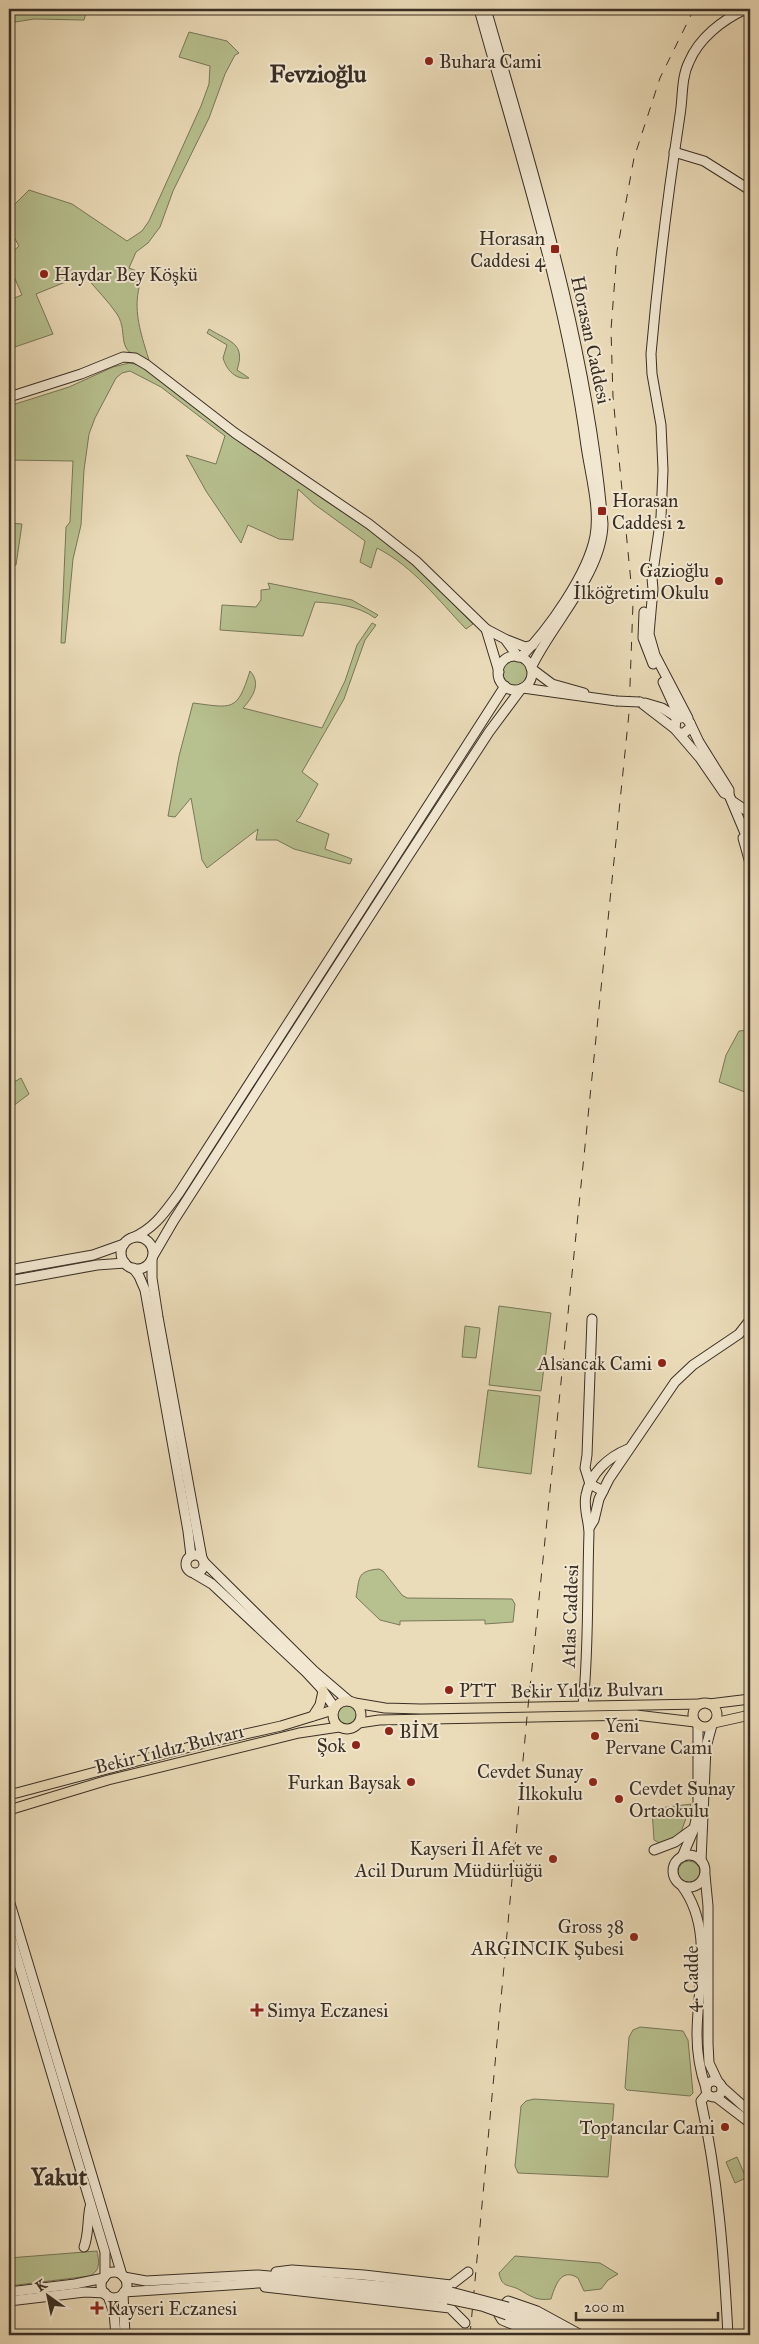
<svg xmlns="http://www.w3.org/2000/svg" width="759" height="2344" font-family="'IM FELL Great Primer',serif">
<rect width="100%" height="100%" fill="#ebdcb9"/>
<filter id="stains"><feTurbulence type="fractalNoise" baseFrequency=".004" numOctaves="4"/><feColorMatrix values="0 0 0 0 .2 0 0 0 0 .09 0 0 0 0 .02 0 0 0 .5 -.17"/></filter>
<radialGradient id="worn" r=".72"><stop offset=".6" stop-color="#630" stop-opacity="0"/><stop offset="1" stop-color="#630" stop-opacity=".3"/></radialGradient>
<g fill="#b7c08f" stroke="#78785a">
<path d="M9 9H87L84 20 34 19 9 23Z"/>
<path d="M189 32 227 41 239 53 235 55 225 74 209 118 173 191 160 227 148 243 136 252 129 268 144 274C130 303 140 331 149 360 112 353 130 334 117 314 108 301 97 290 87 278L63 283 36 294 53 334 9 349V300L22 295 9 265V255L19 246 9 228V206L15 204 29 190 72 204 127 241 142 231 149 221 201 106 209 84 210 66 179 57Z"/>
<path d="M209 329C230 342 246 343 237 370L249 378C236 380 227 371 223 358L227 345 207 333Z"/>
<path d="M129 363 140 365 320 497 384 540 426 576 473 624 466 629C438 600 414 567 377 548L371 568 360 562 365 541 314 504 298 489 293 540 279 539 248 525 241 543 206 491 186 455 216 464 225 436 161 387 130 371 122 373 116 378 95 418 89 434 84 470 81 525 73 559 65 643H61L66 527 70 522 73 461 9 460V406L69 387 113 367Z"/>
<path d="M9 523 22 524 16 565H9Z"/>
<path d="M268 583 352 600 378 615 375 618C359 606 335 603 315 602L303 636 220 630 222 605 256 607 261 600V590L270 589Z"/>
<path d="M372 623 376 625 365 640 344 699 302 772 318 784 300 817 296 821 329 834 325 849 352 859 350 864 294 849 277 840H256L258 829 207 868 202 860 191 798 175 817 168 816 179 756 193 703C233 708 237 712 250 671 262 684 252 698 243 708L322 728 345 681 357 645Z"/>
<circle cx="515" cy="673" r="13"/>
<path d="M750 1030V1094L719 1082 726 1055 739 1031Z"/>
<path d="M21 1078 29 1094 9 1109V1085Z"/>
<path d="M499 1306 551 1313 541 1391 489 1385Z"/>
<path d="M465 1326 480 1328 476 1358 462 1357Z"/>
<path d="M488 1390 540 1396 531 1474 478 1467Z"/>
<path d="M379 1569 383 1571 402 1595 407 1598 512 1599 515 1604 513 1622 485 1624V1620L400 1621V1625L380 1620 356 1597C360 1578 356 1571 379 1569Z"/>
<circle cx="347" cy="1715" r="10"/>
<path d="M691 1804 679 1838 669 1848 654 1840 652 1809Z"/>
<circle cx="689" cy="1872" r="11"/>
<path d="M640 2027 683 2031 688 2040 693 2093 690 2096 627 2090 625 2088 629 2037 633 2030Z"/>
<path d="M534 2099 614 2104 608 2177 518 2173 515 2166 521 2106 526 2101Z"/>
<path d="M737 2157 746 2178 735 2183 726 2162Z"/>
<path d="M97 2251C99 2261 101 2270 90 2276L9 2286V2258Z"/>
<path d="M515 2256 600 2263 618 2274 608 2280 601 2289 584 2291 578 2278C561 2267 555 2286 551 2299 535 2301 531 2296 518 2289 508 2284 502 2288 499 2273Z"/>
</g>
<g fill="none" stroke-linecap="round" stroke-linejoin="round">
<defs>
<g id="secondary">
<path d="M479 9C519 153 566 297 586 446 590 474 600 508 595 536 588 574 548 630 521 657"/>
<path d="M486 9C535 179 588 347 603 524 602 574 552 623 531 668"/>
<path d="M674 152 704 161 750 190"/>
<path d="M9 397 81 374 123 357 135 358 147 365 235 433 369 524 416 561 486 629 499 672"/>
<path d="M644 612 643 638 653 664"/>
<path d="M486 629 505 639 518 657"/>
<path d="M507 640 525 647 533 645"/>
<circle cx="515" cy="673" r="17"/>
<path d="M532 669 552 684 584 693"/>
<path d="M663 682 679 717"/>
<path d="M523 688 616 701"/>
<path d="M640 702 675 729"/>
<path d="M645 703 662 708 678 718"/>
<path d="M688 718 655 655 649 634 653 589 652 578 661 517 663 470 661 425 652 374 651 354C658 274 668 194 680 115 683 98 681 78 689 62 699 38 722 20 746 9"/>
<path d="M690 723 699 742 729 790V795L750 845"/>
<path d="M679 733H684L690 728V723L685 717 676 719 675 729 700 758 724 793 729 795"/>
<path d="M732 801 750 813"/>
<path d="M743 838 750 863"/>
<circle cx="137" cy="1253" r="16"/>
<path d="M132 1238C154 1229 165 1212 179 1193L505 686"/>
<path d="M153 1256 174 1220 405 861 489 732 521 689"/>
<path d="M152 1259V1278L158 1317 202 1558"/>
<path d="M133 1268 139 1276 145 1290 188 1531 191 1556"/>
<path d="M9 1270 93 1255 124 1244"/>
<path d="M9 1281 97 1265 125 1263"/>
<path d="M592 1319 587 1455 585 1468 590 1484 603 1491"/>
<path d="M589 1528 594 1520 599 1499 609 1479 675 1382 693 1365 739 1334 750 1320"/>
<circle cx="195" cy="1564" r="9"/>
<path d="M204 1562 314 1671 349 1701"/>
<path d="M195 1574 212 1584 306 1672 320 1687 335 1708"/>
<path d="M583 1705C589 1648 587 1590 589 1533 589 1521 583 1508 586 1495 590 1474 608 1457 628 1449"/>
<path d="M654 1850 675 1842 693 1829"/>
<circle cx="689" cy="1871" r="16"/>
<path d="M682 1857 694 1829 698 1810V1725"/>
<path d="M701 1861 706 1747 712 1725"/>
<path d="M705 1875 708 1906V2043L709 2063 718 2082"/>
<path d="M682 1886C714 1929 697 1986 697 2035 697 2054 700 2071 706 2088"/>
<path d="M9 1900 122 2275"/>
<path d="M9 1931 105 2252V2276"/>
<circle cx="714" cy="2089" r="8"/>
<path d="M722 2087 750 2112"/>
<path d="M707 2094 701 2101C718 2178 724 2257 728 2335"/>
<path d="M716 2097 750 2123"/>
<path d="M84 2247C89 2234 87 2221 90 2207"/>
<path d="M276 2272 292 2270 364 2275 451 2285 468 2272"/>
<circle cx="114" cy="2285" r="13"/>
<path d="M124 2277 146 2281 258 2275 451 2292"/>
<path d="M265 2287 450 2308 465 2323"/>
<path d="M9 2292 75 2284 104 2278"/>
<path d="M124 2292 274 2282 448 2299"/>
<path d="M123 2294 125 2335"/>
<path d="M108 2296 114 2313 116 2335"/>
<path d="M9 2301 85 2292 105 2293"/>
<path d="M514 2309 570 2335"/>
<path d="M507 2315 554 2335"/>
<path d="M538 2335 502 2320 499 2315 501 2308 508 2301 537 2311 581 2335"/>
</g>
<g id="primary">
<circle cx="347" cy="1715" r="14"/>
<path d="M355 1703 385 1708 421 1709 701 1704"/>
<circle cx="705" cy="1715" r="12"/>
<path d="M709 1704 750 1699"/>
<path d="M313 1716 320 1705 323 1691"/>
<path d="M359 1723 379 1720 636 1715 695 1722"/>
<path d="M714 1723 750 1715"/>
<path d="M9 1795 205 1743 281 1726 333 1710"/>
<path d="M9 1810 108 1780 299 1733 339 1727"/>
</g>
</defs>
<use href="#secondary" stroke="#3a2f25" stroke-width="11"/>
<use href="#primary" stroke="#3a2f25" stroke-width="11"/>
<use href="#secondary" stroke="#f2e8d2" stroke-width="9"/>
<use href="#primary" stroke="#ebdcb9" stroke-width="9"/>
<path stroke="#3a2f25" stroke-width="1" stroke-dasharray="9 9" stroke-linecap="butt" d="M470 2335 527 1717 629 713 633 603 613 397 611 330 617 251 634 158 660 78 694 9"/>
<defs>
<g id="secondary-bridge">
<path d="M616 701 640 702"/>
<path d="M451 2292 508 2307"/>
<path d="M448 2299 482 2306 507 2315"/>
</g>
</defs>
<use href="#secondary-bridge" stroke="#3a2f25" stroke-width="11" stroke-linecap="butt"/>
<use href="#secondary-bridge" stroke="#f2e8d2" stroke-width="9"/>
</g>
<g fill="#8f2418" stroke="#f2e8d2" stroke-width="2">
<circle cx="429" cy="61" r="5"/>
<rect x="550" y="244" width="10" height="10" rx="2.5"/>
<circle cx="44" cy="274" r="5"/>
<rect x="597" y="506" width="10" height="10" rx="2.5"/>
<circle cx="719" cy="581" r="5"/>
<circle cx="662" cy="1363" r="5"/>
<circle cx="449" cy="1690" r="5"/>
<circle cx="389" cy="1731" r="5"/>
<circle cx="595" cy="1736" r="5"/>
<circle cx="356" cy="1745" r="5"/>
<circle cx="411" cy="1782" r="5"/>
<circle cx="593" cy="1782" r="5"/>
<circle cx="619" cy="1799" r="5"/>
<circle cx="553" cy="1859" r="5"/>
<circle cx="634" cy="1937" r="5"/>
<path d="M254.5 2002.5h5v5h5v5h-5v5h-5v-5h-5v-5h5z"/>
<circle cx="725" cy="2127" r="5"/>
<path d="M94.5 2300.5h5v5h5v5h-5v5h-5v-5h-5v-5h5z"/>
</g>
<g text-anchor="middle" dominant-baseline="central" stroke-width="4" stroke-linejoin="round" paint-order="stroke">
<g font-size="19" fill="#3a2f25" stroke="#f2e8d2" text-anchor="start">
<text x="439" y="61">Buhara Cami</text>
<text x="545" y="238" text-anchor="end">Horasan<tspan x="545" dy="22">Caddesi 4</tspan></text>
<text x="54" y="274">Haydar Bey Köşkü</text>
<text x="612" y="500">Horasan<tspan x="612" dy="22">Caddesi 2</tspan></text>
<text x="709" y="570" text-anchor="end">Gazioğlu<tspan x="709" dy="22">İlköğretim Okulu</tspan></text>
<text x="652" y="1363" text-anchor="end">Alsancak Cami</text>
<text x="459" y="1690">PTT</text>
<text x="605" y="1725">Yeni<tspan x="605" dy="22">Pervane Cami</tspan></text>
<text x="399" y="1731">BİM</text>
<text x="346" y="1745" text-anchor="end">Şok</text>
<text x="583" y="1771" text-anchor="end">Cevdet Sunay<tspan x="583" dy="22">İlkokulu</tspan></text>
<text x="401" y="1782" text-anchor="end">Furkan Baysak</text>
<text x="629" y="1788">Cevdet Sunay<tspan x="629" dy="22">Ortaokulu</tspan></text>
<text x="543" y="1848" text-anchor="end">Kayseri İl Afet ve<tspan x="543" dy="22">Acil Durum Müdürlüğü</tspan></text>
<text x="624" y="1926" text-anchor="end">Gross 38<tspan x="624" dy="22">ARGINCIK Şubesi</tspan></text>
<text x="267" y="2010">Simya Eczanesi</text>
<text x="715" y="2127" text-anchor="end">Toptancılar Cami</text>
<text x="107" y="2308">Kayseri Eczanesi</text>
</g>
<g font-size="19" fill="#3a2f25" stroke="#f2e8d2">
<text transform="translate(591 340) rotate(78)">Horasan Caddesi</text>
<text transform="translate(570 1616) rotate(-88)">Atlas Caddesi</text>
<text transform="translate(587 1690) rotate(-1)">Bekir Yıldız Bulvarı</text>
<text transform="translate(169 1749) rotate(-14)">Bekir Yıldız Bulvarı</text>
<text transform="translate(691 1979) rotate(-90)">4. Cadde</text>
</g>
<g font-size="24" font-weight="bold" fill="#3a2f25" stroke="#f2e8d2">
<text x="318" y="74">Fevzioğlu</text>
<text x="59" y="2177">Yakut</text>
</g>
</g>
<rect width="759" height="2344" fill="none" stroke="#ebdcb9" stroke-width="30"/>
<rect x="10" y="10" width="739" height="2324" fill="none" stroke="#3a2f25" stroke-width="2.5"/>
<rect x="15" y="15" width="729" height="2314" fill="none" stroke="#3a2f25"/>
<g transform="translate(48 2296) rotate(327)" stroke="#f2e8d2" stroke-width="4" paint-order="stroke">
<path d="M0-4L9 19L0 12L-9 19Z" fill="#3a2f25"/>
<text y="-8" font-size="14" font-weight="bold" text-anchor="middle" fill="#3a2f25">K</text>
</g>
<path d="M576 2312v8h142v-8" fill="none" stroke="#3a2f25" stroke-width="2.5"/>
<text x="584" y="2312" font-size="15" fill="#3a2f25" stroke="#f2e8d2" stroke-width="4" paint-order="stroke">200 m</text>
<rect width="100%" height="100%" filter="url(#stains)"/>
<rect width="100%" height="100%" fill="url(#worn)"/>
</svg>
